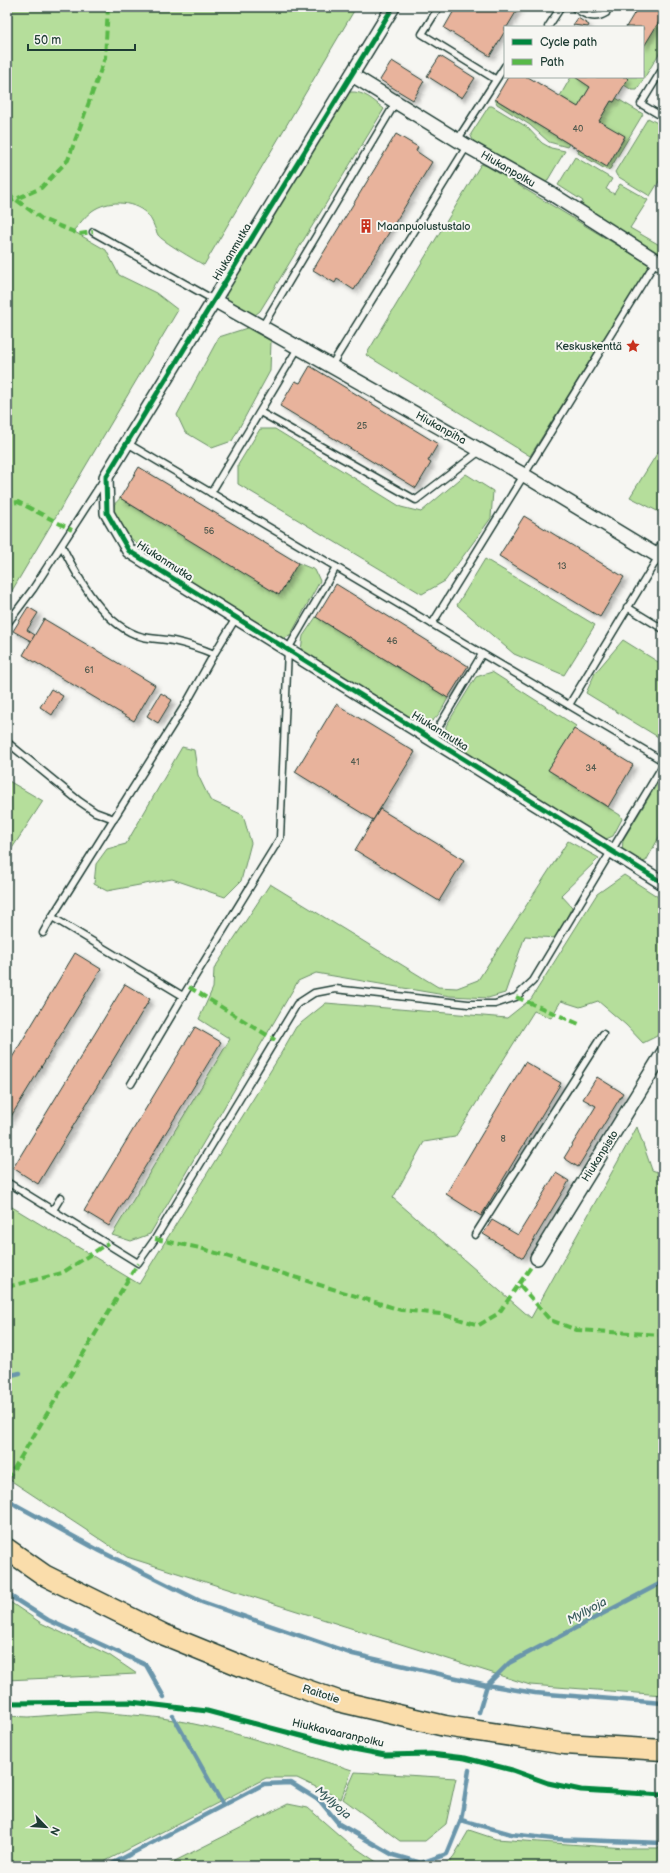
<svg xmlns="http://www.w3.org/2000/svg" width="670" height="1873" font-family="'Balsamiq Sans',sans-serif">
<defs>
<filter id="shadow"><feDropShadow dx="3.5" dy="3.5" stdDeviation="2" flood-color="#0004"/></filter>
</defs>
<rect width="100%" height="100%" fill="#f6f6f2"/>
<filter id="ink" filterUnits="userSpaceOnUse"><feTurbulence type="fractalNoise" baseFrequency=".025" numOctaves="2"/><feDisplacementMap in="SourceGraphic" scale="8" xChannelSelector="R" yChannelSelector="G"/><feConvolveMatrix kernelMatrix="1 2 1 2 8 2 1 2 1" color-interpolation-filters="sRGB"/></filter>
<g filter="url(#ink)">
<g fill="#b5de9b" stroke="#6a8e68">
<path d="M7 7H355V9L204 265C195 260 162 241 158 235 154 227 153 220 146 213 132 200 107 200 92 211 85 216 79 225 73 231L106 250 119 275 156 293 178 310 7 599Z"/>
<path d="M663 15V47L637 90H632L624 85 626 77H643V48Z"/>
<path d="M571 77H575L590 87 578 107 560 96Z"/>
<path d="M350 92C364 91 373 100 384 109L260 311 255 315 250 314 229 302 226 295 227 289 344 96Z"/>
<path d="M616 98 643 114 610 169 607 170 578 153 579 150 607 166 625 137 599 121 611 101 614 102Z"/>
<path d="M495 99 569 144 567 147 549 142 530 125 497 104Z"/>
<path d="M489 106H492L527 127 542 143 551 148 565 151 546 183 544 184 474 142 471 136V134Z"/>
<path d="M648 118 663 126V175L650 196 617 176 615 172Z"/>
<path d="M575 157 612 179 606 189 614 194 620 184 648 200 630 228 663 247V258L582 209 581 204 583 201 558 185Z"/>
<path d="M481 164 487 166 650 265 530 456 366 355Z"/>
<path d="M247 328 271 341 270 371 232 441 212 448 185 432 177 415 219 337Z"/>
<path d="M260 429H275L401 507 421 512 466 474 493 491 491 518 445 581 422 594 238 484V465Z"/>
<path d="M663 444V514L630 497Z"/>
<path d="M120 498 279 594 298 563 315 570 320 581 290 636 282 639 155 560C144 551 109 521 114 505 115 503 119 500 120 498Z"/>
<path d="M485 559 595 625 564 675 514 654 457 605Z"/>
<path d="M316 617 448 698C441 711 435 726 418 724L301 650 303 636Z"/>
<path d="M623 640 663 665V740L586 693 595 673Z"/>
<path d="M492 672 576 726 548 770 620 815 622 819 613 836 606 839 445 740 446 726 476 677Z"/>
<path d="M182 747 194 750 198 775 210 800 243 815 251 843 241 881 225 897 172 879 107 891 94 884 96 864 107 849 126 844Z"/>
<path d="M663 774V830L646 861 641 862 622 850 623 840Z"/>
<path d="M7 780 43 801 7 856Z"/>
<path d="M568 841 599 858 561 895 572 907 556 938 525 936 505 993 488 998 450 996 316 973 298 981 150 1234 131 1241 112 1235 230 1039 199 1019 213 988 214 969 270 884 438 987 457 988 478 980Z"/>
<path d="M624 875 663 900V1027L657 1036 643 1043 626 1025 598 1001 580 1007 561 1001 551 1018 534 1011 455 1137 424 1142 393 1198 531 1318 637 1127 652 1170 663 1174V1695L530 1685 127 1557 7 1478V1204L139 1284 276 1062 296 1027 326 1003 507 1018 531 999 597 894Z"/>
<path d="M7 1600 41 1623 109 1655 137 1674 7 1680Z"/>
<path d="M95 1712C117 1714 140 1715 162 1718 227 1728 290 1750 352 1770L341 1799 297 1778H266L96 1866H7V1716L29 1717Z"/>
<path d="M355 1772 456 1778 446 1824 425 1841H400L343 1799Z"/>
<path d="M288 1804 308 1808 347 1842 381 1865 389 1866H165Z"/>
<path d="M469 1830 496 1839 625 1848H663V1866H435L451 1861Z"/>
</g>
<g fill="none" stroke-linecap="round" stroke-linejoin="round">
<g stroke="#6a96ab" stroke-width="4.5">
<path d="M7 1376 20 1373"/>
<path d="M7 1498 16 1505 100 1551 202 1602 353 1654 487 1685 535 1693 663 1703"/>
<path d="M7 1594 48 1620 146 1665 164 1697"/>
<path d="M479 1712 487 1685 509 1663 663 1582"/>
<path d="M173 1716 223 1805"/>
<path d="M461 1820 511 1834 553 1839 663 1843"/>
<path d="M662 1843 663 1832"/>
<path d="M108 1866 264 1784 291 1783 320 1801 339 1824 393 1855 421 1863 447 1854 461 1820 469 1770"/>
</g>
</g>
<g fill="#e8b39c" stroke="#1f3d34" filter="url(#shadow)">
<path d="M456 7H519L507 27H505V31L490 56 444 28Z"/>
<path d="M638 7H663V15L643 48V27H626Z"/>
<path d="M578 18 589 25 588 27 573 25Z"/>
<path d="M440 56 475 78 462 98 427 76Z"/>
<path d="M392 61 424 81 413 100 380 80Z"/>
<path d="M508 77H528L578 107 590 87 575 77H626L628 79 614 102 611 101 599 121 625 136 607 167 495 99Z"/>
<path d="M396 134 418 147 416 151 432 162 354 290 337 279 335 283 313 270Z"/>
<path d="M310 366 438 444 428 461 431 463 416 488 280 406 295 381 300 383Z"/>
<path d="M139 467 298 563 279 595 120 498Z"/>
<path d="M524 516 624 577 600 617 499 556Z"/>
<path d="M336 584 468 666 448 698 316 617Z"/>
<path d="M28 607 38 613 27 630 35 635 31 641 13 631Z"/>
<path d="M44 619 155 685 134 721 23 655Z"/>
<path d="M51 689 63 696 52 715 40 707Z"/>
<path d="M161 693 172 700 158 723 147 716Z"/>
<path d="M336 704 415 752 373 820 295 772Z"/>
<path d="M574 729 633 765 608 807 548 770Z"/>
<path d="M380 809 464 860 439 901 355 850Z"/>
<path d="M75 953 101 969 7 1123V1066Z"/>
<path d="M125 984 150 999 38 1184 13 1168Z"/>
<path d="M195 1027 221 1042 109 1226 84 1211Z"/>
<path d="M525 1062 561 1083 481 1216 446 1194Z"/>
<path d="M597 1077 623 1093 578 1167 564 1158 596 1106 583 1099Z"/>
<path d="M556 1173 569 1181 523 1258 483 1234 492 1220 518 1235Z"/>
</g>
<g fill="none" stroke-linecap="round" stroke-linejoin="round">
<defs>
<g id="service">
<path d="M439 7 422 34 495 79"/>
<path d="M573 7C584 14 593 21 606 13L608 7"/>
<path d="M548 27 561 7"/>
<path d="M663 68 641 104 663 117"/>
<path d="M458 139 505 66"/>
<path d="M93 232 214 300"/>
<path d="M262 327 396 102"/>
<path d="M331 366 467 146"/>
<path d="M260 412 416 500 480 451"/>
<path d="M127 443 663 761"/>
<path d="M211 493 298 348"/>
<path d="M62 546C78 578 104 627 143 637 153 639 163 639 173 641 187 644 200 648 214 654"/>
<path d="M627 607 663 629"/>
<path d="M236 618 214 654 187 702 52 917 183 996 280 838 288 649 336 567"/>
<path d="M7 624 33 589 103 481"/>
<path d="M432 624 656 261"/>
<path d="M569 705 659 556"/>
<path d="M432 738 482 654"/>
<path d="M7 742 79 801 95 812 114 819"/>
<path d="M43 933 52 917"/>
<path d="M131 1084 183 996"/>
<path d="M7 1182 138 1263 155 1239 297 1004 314 993 335 989 468 1004H495L516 997 533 981 663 765"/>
<path d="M53 1210 61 1197"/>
<path d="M475 1235 603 1034"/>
</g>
<g id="minor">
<path d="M393 7 106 477 107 513 129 551 663 883"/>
<path d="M352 75 467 146 547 191 663 265"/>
<path d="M214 300 524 475 658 556 663 548"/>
<path d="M537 1258 663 1053"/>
</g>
<path id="primary" d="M7 1549 44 1575 165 1635 256 1672 338 1701 445 1726 565 1744 663 1750"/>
</defs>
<use href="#service" stroke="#1f3d34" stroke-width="9"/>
<use href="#minor" stroke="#1f3d34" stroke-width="16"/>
<use href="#primary" stroke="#1f3d34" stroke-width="23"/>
<use href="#service" stroke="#f6f6f2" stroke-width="6"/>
<use href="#minor" stroke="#f6f6f2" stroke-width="13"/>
<use href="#primary" stroke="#faddab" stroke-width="20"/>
<g stroke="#58b947" stroke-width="4" stroke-dasharray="8 4" stroke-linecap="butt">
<path d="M7 193 42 219 79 234 93 232"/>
<path d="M7 203 41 188 68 160 105 58 108 7"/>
<path d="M7 510 11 503 18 502 72 530"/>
<path d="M189 987 275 1040"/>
<path d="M516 997 579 1024"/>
<path d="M155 1239 200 1248 401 1310 441 1314 479 1325 499 1313 519 1284 550 1320 577 1330 663 1335"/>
<path d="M519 1284 531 1267"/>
<path d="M7 1287 62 1273 108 1243"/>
<path d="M7 1480 138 1263"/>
</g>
<defs>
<g id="cycleway">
<path d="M393 7 106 477 107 513 129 551 663 883"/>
<path d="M7 1703 131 1702 207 1711 343 1747 385 1755 431 1754 465 1758 512 1770 548 1783 581 1790 663 1795"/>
</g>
</defs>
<use href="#cycleway" stroke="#f6f6f2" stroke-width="8"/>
<use href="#cycleway" stroke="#00873e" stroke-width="5"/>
</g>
</g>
<defs>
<symbol id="building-bare" viewBox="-9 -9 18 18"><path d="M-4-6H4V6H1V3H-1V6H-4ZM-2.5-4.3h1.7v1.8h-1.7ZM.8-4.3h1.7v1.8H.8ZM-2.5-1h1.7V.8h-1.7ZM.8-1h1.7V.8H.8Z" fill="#c8321e" stroke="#f6f6f2" stroke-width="2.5" paint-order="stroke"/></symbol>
<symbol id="sight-bare" viewBox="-9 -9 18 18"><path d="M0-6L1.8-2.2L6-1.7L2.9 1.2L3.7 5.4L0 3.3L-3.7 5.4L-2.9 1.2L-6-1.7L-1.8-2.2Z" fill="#c8321e" stroke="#f6f6f2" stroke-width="2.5" paint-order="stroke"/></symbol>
</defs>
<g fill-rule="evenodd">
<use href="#building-bare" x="356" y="216" width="20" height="20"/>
<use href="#sight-bare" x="623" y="336" width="20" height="20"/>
</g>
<g text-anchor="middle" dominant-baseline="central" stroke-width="4" stroke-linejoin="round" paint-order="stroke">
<g font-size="9" fill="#515a4e">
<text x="578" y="129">40</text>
<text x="362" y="426">25</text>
<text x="209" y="531">56</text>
<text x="562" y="566">13</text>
<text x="392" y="641">46</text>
<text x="89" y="670">61</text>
<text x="355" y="762">41</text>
<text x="591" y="768">34</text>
<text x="503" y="1139">8</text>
</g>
<g font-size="11" fill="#1f3d34" stroke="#f6f6f2">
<text transform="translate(508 169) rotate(30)">Hiukanpolku</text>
<text transform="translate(232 252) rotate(-59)">Hiukanmutka</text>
<text transform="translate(441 428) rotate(29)">Hiukanpiha</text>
<text transform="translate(165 561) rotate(33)">Hiukanmutka</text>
<text transform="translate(440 731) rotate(32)">Hiukanmutka</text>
<text transform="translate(600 1156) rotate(-58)">Hiukanpisto</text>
<text transform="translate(321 1694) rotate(18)">Raitotie</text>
<text transform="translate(338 1733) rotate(13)">Hiukkavaaranpolku</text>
</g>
<g font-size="11" fill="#1f3d34" stroke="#f6f6f2" text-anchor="start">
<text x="377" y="226">Maanpuolustustalo</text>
<text x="622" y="346" text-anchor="end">Keskuskenttä</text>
</g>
<g font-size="12" font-style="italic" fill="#385b5c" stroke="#f6f6f2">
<text transform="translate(587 1611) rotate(-28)">Myllyoja</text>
<text transform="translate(333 1803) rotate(41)">Myllyoja</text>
</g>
</g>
<rect width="670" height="1873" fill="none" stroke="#f6f6f2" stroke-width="24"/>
<rect x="12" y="12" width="646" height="1849" fill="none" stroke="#1f3d34" stroke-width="1.5" filter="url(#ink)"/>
<rect x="504" y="26" width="140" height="52" fill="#f6f6f2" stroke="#a0aca6"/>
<rect x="512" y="39" width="20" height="6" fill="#00873e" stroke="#a0aca6"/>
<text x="540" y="46" font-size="12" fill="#1f3d34">Cycle path</text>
<rect x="512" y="59" width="20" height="6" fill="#58b947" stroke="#a0aca6"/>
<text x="540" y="66" font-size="12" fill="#1f3d34">Path</text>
<g transform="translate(46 1827) rotate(115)" stroke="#f6f6f2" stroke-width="3" paint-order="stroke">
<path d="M0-3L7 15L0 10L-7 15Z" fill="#1f3d34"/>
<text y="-6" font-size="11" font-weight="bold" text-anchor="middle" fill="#1f3d34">N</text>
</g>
<path d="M28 44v6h107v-6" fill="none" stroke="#1f3d34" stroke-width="2"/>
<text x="34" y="44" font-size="12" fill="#1f3d34" stroke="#f6f6f2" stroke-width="3" paint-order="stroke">50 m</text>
</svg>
